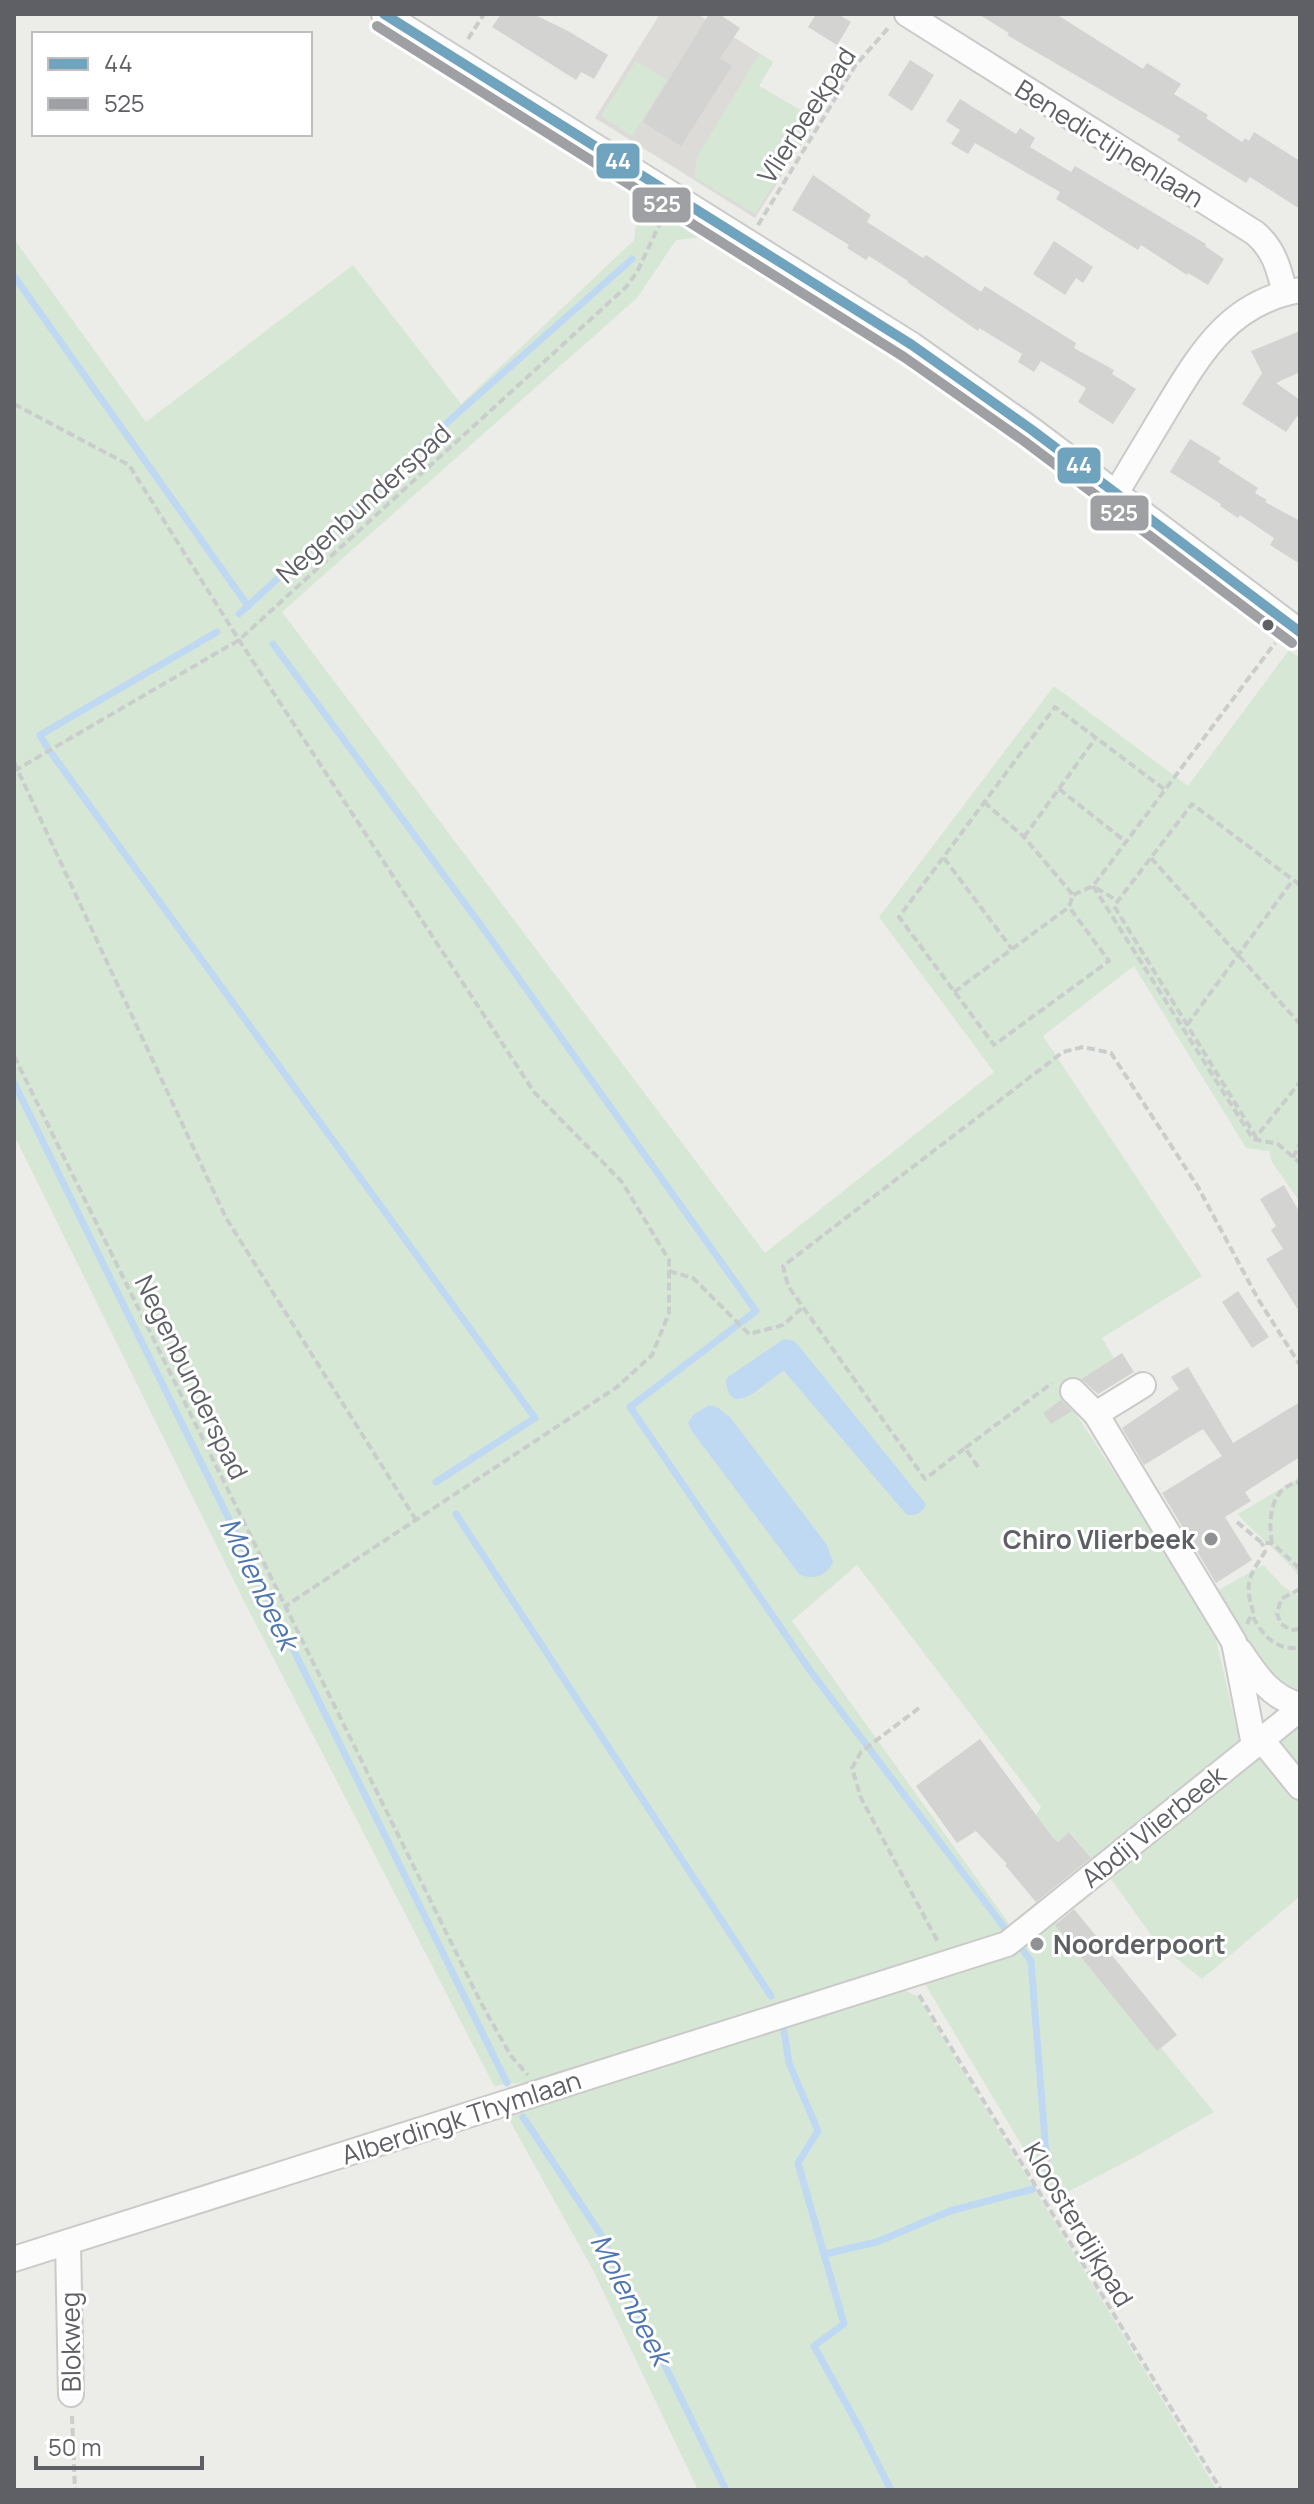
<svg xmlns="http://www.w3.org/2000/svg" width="1314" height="2504" font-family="Manrope,sans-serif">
<rect width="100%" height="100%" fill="#ecece8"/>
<path fill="#dcdbd8" d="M660 14H697L773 62 759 86 817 120 755 218 595 118Z"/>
<g fill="#d7e7d6">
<path d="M759 54 773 62 759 86 815 119 755 214 694 177 697 157Z"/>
<path d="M636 61 667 80 632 136 601 116Z"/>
<path d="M639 200 710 236 676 240 637 298 282 612 765 1253 994 1072 879 917 1054 686 1188 786 1289 650 1300 658V1202L1272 1162 1269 1151 1246 1148 1134 966 1043 1036 1202 1276 1102 1338 1114 1358 1079 1380 1081 1384 1065 1397 1212 1622 1240 1744 1094 1862 1070 1832 1053 1846 1033 1821 1041 1807 857 1565 792 1621 1013 1929 972 1948 549 2079 494 2086 245 1603 14 1135V239L146 422 353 265 461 404 634 240Z"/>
<path d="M1300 1477V1578C1282 1553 1257 1537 1238 1514Z"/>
<path d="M1263 1565 1284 1587 1300 1597V1687L1295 1691 1271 1681 1223 1605 1217 1591Z"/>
<path d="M1300 1719V1769L1279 1743 1278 1736Z"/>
<path d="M1260 1752 1300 1788V1896L1202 1979 1156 1942 1111 1879 1110 1869Z"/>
<path d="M1052 1916 1214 2112 1135 2157 1054 2199 922 1979Z"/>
<path d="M905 1990 918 1997 1217 2490H698L593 2270 505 2112 888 1991Z"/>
</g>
<g fill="#c0d9f2">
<path d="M784 1339 794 1341 799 1346 926 1504C923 1513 915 1517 906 1514L784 1371C770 1377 730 1424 726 1381L728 1377Z"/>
<path d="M709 1405 717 1407 730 1417 827 1545 833 1562C827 1576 813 1581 799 1574L691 1430 688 1423 693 1415Z"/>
</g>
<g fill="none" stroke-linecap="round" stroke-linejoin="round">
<g stroke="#c0d9f2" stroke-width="7">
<path d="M14 276 248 606"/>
<path d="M239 614 459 412 632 259"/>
<path d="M273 644 480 924 756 1311 630 1407 809 1669 1004 1927"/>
<path d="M47 747 40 735 217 632"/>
<path d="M52 754 535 1418 436 1482"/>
<path d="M14 1083 507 2083"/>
<path d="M456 1514 771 1996"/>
<path d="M1019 1945 1031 1961 1048 2179"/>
<path d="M784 2031 789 2063 818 2131 798 2163 844 2324 814 2346 860 2429 891 2490"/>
<path d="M523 2117 600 2233 726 2490"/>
<path d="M825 2254 877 2242 950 2211 1033 2189"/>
</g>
</g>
<g fill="#d3d3d1">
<path d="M501 14H533L568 31 608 55 594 79 581 72 576 80 492 27Z"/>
<path d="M709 14H719L740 28 720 58 732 66 681 146 643 122Z"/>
<path d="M816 14H838L851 22 837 45 808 27Z"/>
<path d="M978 14H1056L1143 69 1147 63 1181 84 1174 94 1208 115 1206 118 1242 142 1245 138 1249 141 1254 132 1300 161V209L1250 177 1246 183 1177 140 1180 136 1007 35 1009 33Z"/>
<path d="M910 60 934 75 912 111 888 95Z"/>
<path d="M960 99 1016 134 1020 128 1035 138 1030 147 1071 172 1075 166 1206 244 1205 246 1224 259 1208 285 1188 273 1187 275 1141 245 1138 250 1056 199 1060 192 975 143 968 154 951 144 960 130 946 121Z"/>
<path d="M813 175 871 215 867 222 923 258 926 255 981 292 985 286 1076 343 1074 348 1114 370 1112 374 1136 389 1113 424 1078 402 1086 388 1041 361 1034 372 1018 362 1022 354 979 328 978 331 907 282 908 281 869 256 866 260 847 248 849 245 792 210Z"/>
<path d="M1054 241 1093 267 1083 283 1076 278 1065 295 1033 274Z"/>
<path d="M1300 331V372L1276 383 1300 400V412L1286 432 1242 404 1262 373 1251 351Z"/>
<path d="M1190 439 1221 458 1218 462 1258 488 1255 493 1267 500 1265 502 1300 521V564L1270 545 1274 538 1240 515 1238 518 1220 506 1221 504 1170 472Z"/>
<path d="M1284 1185 1300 1213V1313L1266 1259 1283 1249 1271 1230 1276 1226 1260 1199Z"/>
<path d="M1238 1291 1269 1337 1252 1348 1222 1302Z"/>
<path d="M1122 1353 1134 1372 1098 1394 1081 1379Z"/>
<path d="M1188 1367 1233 1443 1300 1402V1457L1245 1492 1251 1501 1225 1517 1252 1560 1216 1583 1162 1493 1222 1456 1203 1429 1144 1465 1122 1428 1179 1389 1171 1377Z"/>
<path d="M1061 1400 1072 1411 1051 1424 1043 1413Z"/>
<path d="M980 1739 1053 1838 1058 1842 1069 1832 1091 1858 1036 1902 1005 1865 1007 1864 976 1831 957 1843 916 1786Z"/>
<path d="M1074 1909 1177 2035 1157 2051 1055 1925Z"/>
</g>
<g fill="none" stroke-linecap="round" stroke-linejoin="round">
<defs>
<g id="minor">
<path d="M384 14 912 345 1032 430 1300 632"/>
<path d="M907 14 1255 233C1274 249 1279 269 1285 293"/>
<path d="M1116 493C1133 465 1150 436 1167 408 1201 352 1230 302 1300 290"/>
<path d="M1143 1385 1096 1414 1234 1642 1254 1745"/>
<path d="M1073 1391 1096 1414"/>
<path d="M1240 1651C1256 1675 1271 1698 1300 1705"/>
<path d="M1261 1739 1300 1787"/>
<path d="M68 2242 71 2394"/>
<path d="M14 2259 1007 1944 1300 1709"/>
</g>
</defs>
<use href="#minor" stroke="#cacac9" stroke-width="28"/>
<g stroke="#c9cdcb" stroke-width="4" stroke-dasharray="8 4" stroke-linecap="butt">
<path d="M468 39 484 14"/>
<path d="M758 225 855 66 890 26"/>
<path d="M14 404 129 465 239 640 534 1092 622 1182 669 1260V1313L652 1355 617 1387 284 1607"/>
<path d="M14 762 226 1218 416 1520"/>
<path d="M14 771 239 640 626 287 637 272 664 215"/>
<path d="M1059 789 1126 842"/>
<path d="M1164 789 1055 707 899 917 994 1045 1109 961 1069 907 1073 895 1093 886 1275 643"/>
<path d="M984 802 1024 837 1073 895"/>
<path d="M1024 837 1095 739"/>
<path d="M944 858 1012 949"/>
<path d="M1151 858 1300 1024"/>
<path d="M1300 885 1192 804 1114 906 1256 1137 1300 1082"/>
<path d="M1093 886 1253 1139 1278 1144 1300 1163"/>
<path d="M1096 888 1118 901"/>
<path d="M954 992 1069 907"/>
<path d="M1187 1025 1293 880"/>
<path d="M14 1056 481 2003 511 2056 528 2075"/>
<path d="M1293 1158 1300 1143"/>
<path d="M669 1271 693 1278 749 1334 783 1325 803 1307"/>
<path d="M965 1448 1052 1383"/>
<path d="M978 1467 965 1448 925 1479 788 1286 783 1266 1063 1052 1083 1047 1111 1053 1198 1187 1258 1299 1300 1365"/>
<path d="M1237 1522 1262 1543H1272L1300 1569"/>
<path d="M1272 1543C1268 1520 1270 1486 1300 1482"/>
<path d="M1300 1589 1281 1599 1277 1614 1281 1624 1291 1630 1300 1629"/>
<path d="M1253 1617C1264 1637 1276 1650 1300 1648"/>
<path d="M1247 1624 1253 1611C1244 1583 1249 1576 1265 1552L1262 1543"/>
<path d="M919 1708 861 1752 852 1768 861 1798 939 1944"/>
<path d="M919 1995 1221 2490"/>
<path d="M72 2416 75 2490"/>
</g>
<use href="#minor" stroke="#fcfcfc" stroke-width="24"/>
<defs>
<path id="bus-1" d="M384 14 912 345 1032 430 1300 632"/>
<path id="bus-2" d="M377 26 904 357 1024 441 1292 643"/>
</defs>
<use href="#bus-1" stroke="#fff" stroke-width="16"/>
<use href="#bus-2" stroke="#fff" stroke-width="16"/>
<use href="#bus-1" stroke="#70a3bd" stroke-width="10"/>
<use href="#bus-2" stroke="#9ea0a3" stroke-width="10"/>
</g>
<circle fill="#5e6065" stroke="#fff" stroke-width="3" cx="1268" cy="625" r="7"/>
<g fill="#909193" stroke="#fff" stroke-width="3">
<circle cx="1211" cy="1539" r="8"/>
<circle cx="1037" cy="1944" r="8"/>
</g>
<g text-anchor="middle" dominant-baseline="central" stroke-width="6" stroke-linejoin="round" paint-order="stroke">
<g font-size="26" fill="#5e6065" stroke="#fff">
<text transform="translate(806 115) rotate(-57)">Vlierbeekpad</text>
<text transform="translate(1110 143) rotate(32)">Benedictijnenlaan</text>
<text transform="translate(363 503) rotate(-42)">Negenbunderspad</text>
<text transform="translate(192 1377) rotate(64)">Negenbunderspad</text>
<text transform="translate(1153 1826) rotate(-39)">Abdij Vlierbeek</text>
<text transform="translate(461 2117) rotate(-18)">Alberdingk Thymlaan</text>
<text transform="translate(1079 2224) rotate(59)">Kloosterdijkpad</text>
<text transform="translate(70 2342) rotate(-91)">Blokweg</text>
</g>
<g font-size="26" font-weight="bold" fill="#5e6065" stroke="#fff" text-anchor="end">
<text x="1195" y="1539">Chiro Vlierbeek</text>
<text x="1053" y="1944" text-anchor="start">Noorderpoort</text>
</g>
<g font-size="28" font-style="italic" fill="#4f76b0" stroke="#fff">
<text transform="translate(260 1583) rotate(64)">Molenbeek</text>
<text transform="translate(632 2299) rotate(63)">Molenbeek</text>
</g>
</g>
<g stroke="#fff" stroke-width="3">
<rect x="595" y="142" width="46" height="38" rx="8" fill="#70a3bd"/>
<rect x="631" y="186" width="61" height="38" rx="8" fill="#9ea0a3"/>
<rect x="1056" y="446" width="46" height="39" rx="8" fill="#70a3bd"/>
<rect x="1089" y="494" width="61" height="38" rx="8" fill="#9ea0a3"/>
</g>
<g font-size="22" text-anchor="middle" font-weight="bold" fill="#fff">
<text x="618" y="169">44</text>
<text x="662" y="212">525</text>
<text x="1079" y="473">44</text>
<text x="1119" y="521">525</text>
</g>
<rect width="1314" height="2504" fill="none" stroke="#5e6065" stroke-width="32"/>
<rect x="32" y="32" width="280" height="104" fill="#ffffff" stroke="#bfbfc1" stroke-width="2"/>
<rect x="48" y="58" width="40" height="12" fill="#70a3bd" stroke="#bfbfc1" stroke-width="2"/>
<text x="104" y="72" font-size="24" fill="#5e6065">44</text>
<rect x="48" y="98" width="40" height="12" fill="#9ea0a3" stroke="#bfbfc1" stroke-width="2"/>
<text x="104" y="112" font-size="24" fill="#5e6065">525</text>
<path d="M36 2456v12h166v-12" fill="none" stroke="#5e6065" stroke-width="4"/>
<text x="48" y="2456" font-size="24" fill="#5e6065" stroke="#ffffff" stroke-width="6" paint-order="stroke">50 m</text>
</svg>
